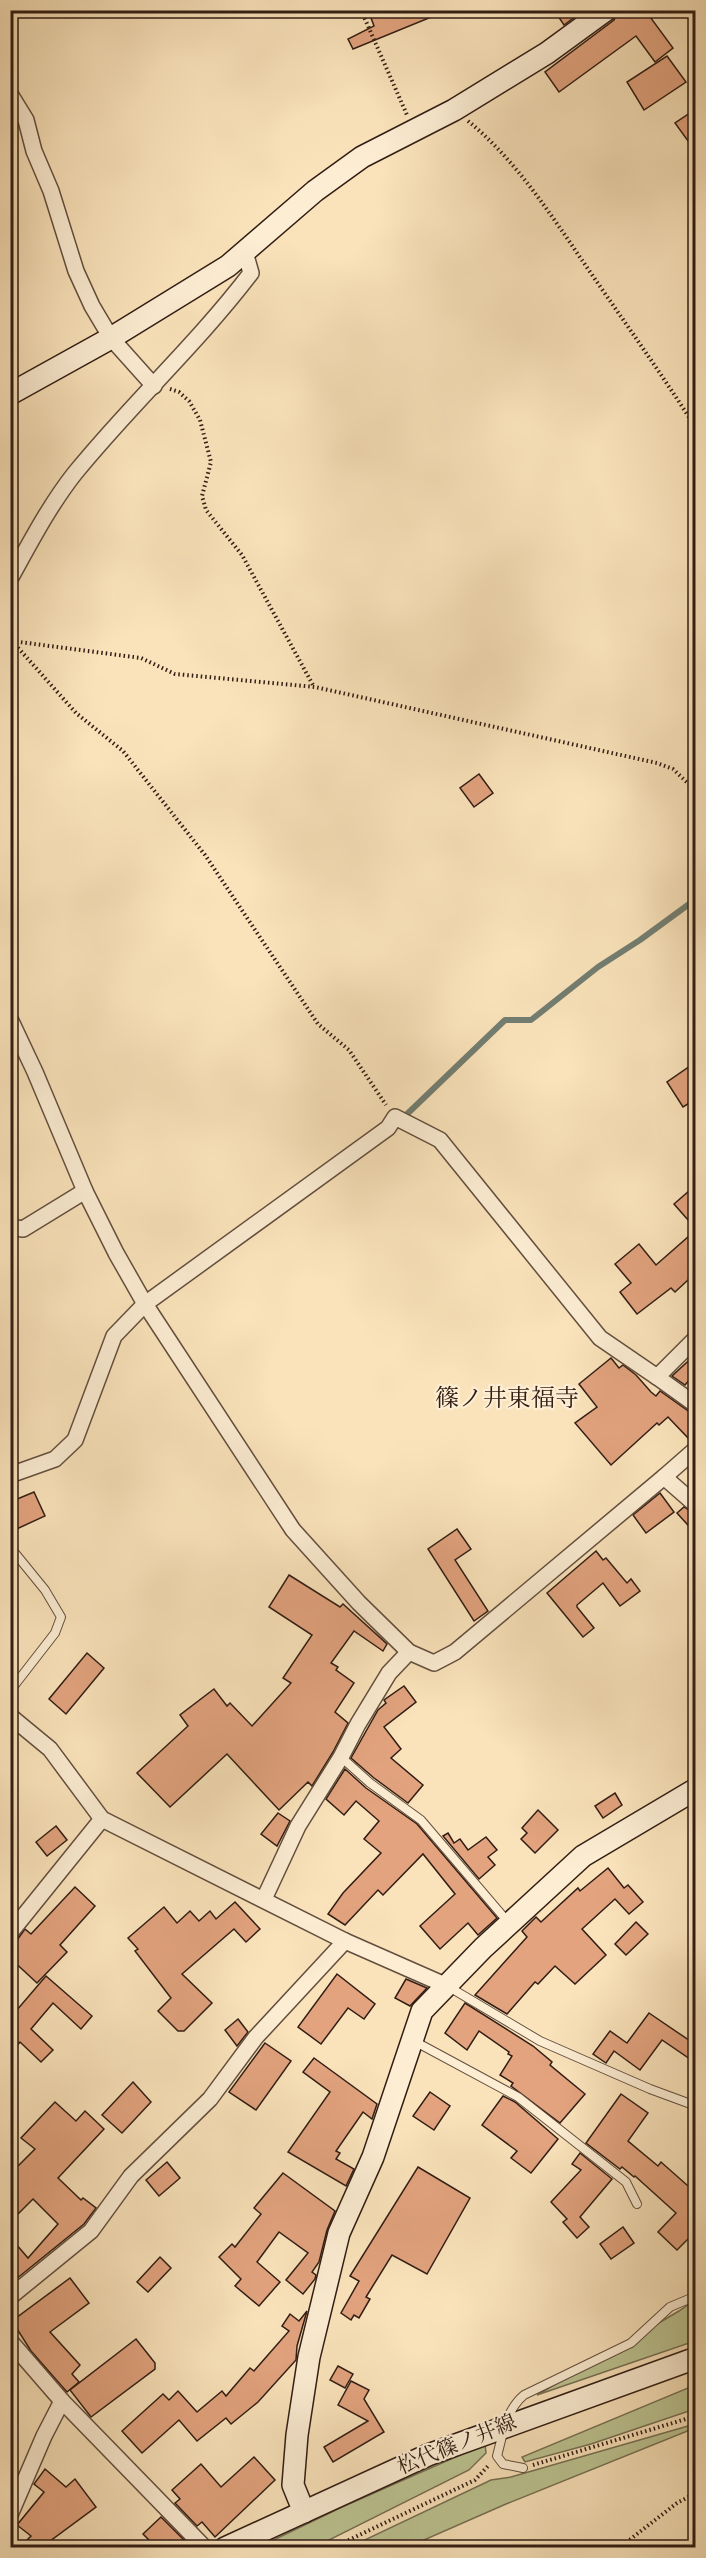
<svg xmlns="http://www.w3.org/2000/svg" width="706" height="2558" font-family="'Libre Bodoni','Noto Serif JP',serif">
<rect width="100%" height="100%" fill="#fae3bb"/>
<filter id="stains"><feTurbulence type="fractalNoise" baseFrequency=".00333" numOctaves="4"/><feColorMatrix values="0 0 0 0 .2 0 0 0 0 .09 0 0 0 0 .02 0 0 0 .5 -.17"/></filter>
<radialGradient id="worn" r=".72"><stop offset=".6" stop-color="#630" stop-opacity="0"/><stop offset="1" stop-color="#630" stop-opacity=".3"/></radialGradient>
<g fill="#bcc492" stroke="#767053" stroke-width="1.5">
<path d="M695 2300V2341L537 2395 679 2311Z"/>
<path d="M695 2385V2409L591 2444 525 2462 522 2457Z"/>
<path d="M695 2424V2428L506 2504 408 2547H350L491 2480 511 2477Z"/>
<path d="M485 2444 486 2453 469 2470 315 2547 257 2548 342 2507Z"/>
</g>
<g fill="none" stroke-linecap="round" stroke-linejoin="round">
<path stroke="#727e72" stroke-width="6" d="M405 1116 505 1020H531L598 967 640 940 696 899"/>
</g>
<g fill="#e2a37e" stroke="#311d14" stroke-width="1.5">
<path d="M368 10H446V11L353 49 348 39 374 26Z"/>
<path d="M554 10H584L564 25Z"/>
<path d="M618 10H645L673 48 655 62 636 36 559 92 545 72 614 20Z"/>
<path d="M667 56 686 82 644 110 627 82Z"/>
<path d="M696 109V152L675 123Z"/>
<path d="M479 774 493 793 474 807 460 788Z"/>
<path d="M696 1062V1099L683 1107 667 1082Z"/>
<path d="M696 1185V1229L674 1204Z"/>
<path d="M696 1230V1288L688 1280 675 1292 671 1288 637 1314 620 1292 631 1283 615 1264 639 1244 656 1265Z"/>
<path d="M696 1354V1372L685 1385 672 1376Z"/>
<path d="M611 1358 619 1368 623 1365 636 1375 651 1392 656 1396 660 1391 691 1413 696 1418V1439L691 1441 668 1417 659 1425 657 1423 611 1465 575 1423 597 1407 579 1384Z"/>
<path d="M34 1492 45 1516 10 1532V1502Z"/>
<path d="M660 1493 674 1512 646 1533 633 1515Z"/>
<path d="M684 1507 696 1515V1534L677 1513Z"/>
<path d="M457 1529 471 1549 455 1560 488 1611 474 1621 428 1549Z"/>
<path d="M596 1551 603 1560 606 1558 627 1583 631 1579 640 1591 620 1606 603 1583 577 1605V1607L594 1628 583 1637 547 1593Z"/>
<path d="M289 1575 340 1607 343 1604 387 1644 383 1651 354 1631 331 1663 338 1667 336 1670 354 1683 335 1712 348 1723 333 1752 312 1786 308 1782 279 1810 227 1754 170 1807 137 1773 188 1726 180 1715 214 1689 227 1706 230 1703 252 1726 291 1683 283 1678 312 1635 269 1607Z"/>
<path d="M87 1653 104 1668 66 1714 49 1699Z"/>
<path d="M404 1686 416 1702 384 1727 401 1749 391 1758 423 1785 408 1803 374 1778 351 1758 378 1710 386 1703 384 1700Z"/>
<path d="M345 1769 366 1788 417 1824 497 1918 478 1935 468 1923 440 1949 420 1926 455 1894 423 1854 383 1895 378 1890 345 1925 328 1914 343 1893 381 1853 364 1839 379 1821 356 1801 344 1815 326 1799Z"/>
<path d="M615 1793 622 1805 603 1818 595 1806Z"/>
<path d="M538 1810 558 1830 535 1853 521 1839 527 1833 522 1828Z"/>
<path d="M278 1813 290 1821 277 1846 261 1834Z"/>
<path d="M56 1826 67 1840 47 1856 36 1842Z"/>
<path d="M448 1833 454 1843 460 1839 468 1850 486 1837 497 1850 488 1857 495 1865 479 1879 443 1836Z"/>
<path d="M608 1868 624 1888 628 1885 643 1902 629 1914 615 1899 582 1929 606 1955 575 1984 555 1966 538 1984 535 1982 507 2014 475 1995 527 1937 522 1931 536 1917 541 1922 578 1888 580 1891Z"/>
<path d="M75 1887 95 1906 60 1945 67 1952 37 1983 10 1958V1942L17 1940 25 1929 31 1934Z"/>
<path d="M235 1902 260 1929 246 1942 234 1929 182 1974 212 2003 184 2031H178L158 2011 171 1998 135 1951 138 1949 128 1938 164 1907 177 1923 190 1911 199 1921 210 1911 216 1919Z"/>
<path d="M636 1922 648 1934 626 1955 615 1944Z"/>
<path d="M337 1974 375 2004 364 2019 348 2008 321 2044 298 2027Z"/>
<path d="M46 1976 92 2016 81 2029 53 2003 31 2029 53 2050 41 2062 20 2042 10 2054V2018Z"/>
<path d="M406 1979 427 1988 410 2006 395 1998Z"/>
<path d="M465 2003 533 2046 552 2062 550 2065 585 2094 560 2123 511 2086 513 2083 500 2075 512 2056 508 2054 509 2052 479 2031 467 2050 445 2033Z"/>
<path d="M649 2013 696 2045V2063L662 2040 640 2070 614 2051 606 2063 593 2054 610 2031 627 2043Z"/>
<path d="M238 2019 248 2032 237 2046 225 2030Z"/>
<path d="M265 2043 291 2061 256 2110 229 2092Z"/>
<path d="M314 2058 377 2104 372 2119 363 2112 336 2151 340 2153 336 2159 354 2169 346 2186 288 2152 330 2092 303 2072Z"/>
<path d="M133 2082 151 2102 122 2133 102 2115Z"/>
<path d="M430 2092 450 2106 434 2130 413 2116Z"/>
<path d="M621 2094 648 2113 628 2141 658 2166 661 2162 696 2193V2231L677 2250 658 2232 676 2213 635 2176 634 2177 622 2167 620 2169 586 2143Z"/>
<path d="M503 2096 515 2102 558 2139 531 2173 511 2158 517 2151 482 2125Z"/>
<path d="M55 2102 76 2121 85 2111 104 2129 58 2178 81 2200 83 2198 96 2208 84 2224 10 2284V2237L28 2258 58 2224 33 2199 10 2222V2174L35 2149 21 2138Z"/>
<path d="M580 2153 612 2179 580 2217 589 2227 577 2238 563 2222 567 2219 551 2202 581 2170 572 2164Z"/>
<path d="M167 2162 180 2178 159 2196 146 2180Z"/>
<path d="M418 2167 470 2198 427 2274 392 2255 366 2297 370 2299 359 2318 354 2315 351 2320 341 2313 359 2281 350 2276Z"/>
<path d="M283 2173 335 2211 327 2230 319 2262 312 2272 316 2275 315 2279 303 2294 286 2280 308 2253 279 2232 257 2262 280 2282 259 2306 235 2286 241 2279 219 2257 232 2244 235 2247 261 2214 254 2208Z"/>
<path d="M623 2227 634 2243 611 2259 600 2244Z"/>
<path d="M160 2257 171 2268 148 2292 137 2282Z"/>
<path d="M70 2278 89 2303 50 2332 80 2365 72 2374 79 2382 67 2392 31 2351 12 2321Z"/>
<path d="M307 2311 297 2346 296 2360 258 2402 231 2424 226 2418 197 2441 179 2420 142 2453 122 2431 163 2394 169 2400 178 2391 197 2412 222 2391 226 2396 250 2368 254 2371 289 2331 282 2326 290 2314 299 2321Z"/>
<path d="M136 2339 155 2363V2369L91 2417 70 2390Z"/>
<path d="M338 2366 353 2374 345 2388 330 2380Z"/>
<path d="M351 2381 369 2390 364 2399 384 2432 333 2462 324 2447 368 2421 338 2405Z"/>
<path d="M254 2457 275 2480 215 2537 202 2522 197 2526 175 2503 180 2499 172 2490 201 2464 221 2487Z"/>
<path d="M45 2469 66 2487 75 2479 96 2507 42 2547H20L31 2536 17 2525 44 2492 34 2484Z"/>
<path d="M161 2517 184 2540 176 2547H156L143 2534Z"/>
</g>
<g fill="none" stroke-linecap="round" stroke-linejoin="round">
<defs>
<g id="lane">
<path d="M10 1547 45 1590 61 1617 55 1633 10 1691"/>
<path d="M341 1757 370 1783 421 1820 508 1922"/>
<path d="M449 1987 540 2041 650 2089 696 2106"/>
<path d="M414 2041 518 2097 626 2182 637 2204"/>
<path d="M523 2468 503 2464 497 2456C503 2434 506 2410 524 2395L631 2343 670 2307 696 2296"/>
</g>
<g id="street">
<path d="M10 94 26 120 34 151 51 191 76 271 92 306 111 338 154 386"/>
<path d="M10 579C30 543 49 506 75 473 131 404 197 344 251 273L245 252"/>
<path d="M10 1019 35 1072 85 1191 116 1253 145 1304 293 1530 359 1603 409 1652 434 1663 455 1652 664 1477 696 1505"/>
<path d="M10 1227 23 1229 85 1191"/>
<path d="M696 1338 657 1377 696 1405"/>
<path d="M10 1475 55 1459 75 1440 114 1336 145 1304 388 1128 395 1117 440 1140 600 1338 657 1377"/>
<path d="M664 1477 696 1449"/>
<path d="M10 1716 50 1749 102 1819 345 1941 445 1985"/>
<path d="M264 1899 298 1826 341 1757 358 1724 389 1673 409 1652"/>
<path d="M10 1933 102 1819"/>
<path d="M10 2297 91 2231 131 2176 210 2099 256 2037 345 1941"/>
<path d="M10 2341 62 2401 205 2548"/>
<path d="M10 2515 44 2436 62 2401"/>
</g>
<g id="secondary">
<path d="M10 394 111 338 228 266 315 191 362 157 454 110 547 53 606 10"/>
<path d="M304 2512 293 2485 297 2435 309 2357 339 2233 373 2157 422 2011 483 1948 583 1856 696 1789"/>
<path d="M225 2548 428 2455 696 2358"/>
</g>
</defs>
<use href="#lane" stroke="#634e3e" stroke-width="10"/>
<use href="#street" stroke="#634e3e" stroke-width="18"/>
<use href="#secondary" stroke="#311d14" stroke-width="24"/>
<g stroke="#311d14" stroke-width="4" stroke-dasharray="1.5 3" stroke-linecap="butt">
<path d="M361 10 407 115"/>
<path d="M468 121C516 160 551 215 586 266 623 320 661 373 696 428"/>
<path d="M170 389 179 392 189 401 200 420 211 462 202 496 206 510 242 555 314 687"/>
<path d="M12 641 141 658 175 674 315 687 657 763 673 769 696 791"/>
<path d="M12 641 76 713 123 751 205 855 318 1024 349 1050 386 1105"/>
<path d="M533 2465 696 2416"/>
<path d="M332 2548 475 2480 489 2465"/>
<path d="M619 2548 677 2503 696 2493"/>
</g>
<use href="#lane" stroke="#fcedd3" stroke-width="8"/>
<use href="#street" stroke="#fcedd3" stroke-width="15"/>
<use href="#secondary" stroke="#fcedd3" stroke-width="21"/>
</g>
<g text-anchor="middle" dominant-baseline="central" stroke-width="4.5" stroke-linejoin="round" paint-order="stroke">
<g font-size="21" fill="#311d14" stroke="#fcedd3">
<text transform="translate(457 2445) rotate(-22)">松代篠ノ井線</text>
</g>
<g font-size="24" fill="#311d14" stroke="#fcedd3">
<text x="507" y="1399">篠ノ井東福寺</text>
</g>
</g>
<rect width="706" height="2558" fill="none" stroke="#fae3bb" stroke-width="36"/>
<rect x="12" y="12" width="682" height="2534" fill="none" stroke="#311d14" stroke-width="3"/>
<rect x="18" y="18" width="670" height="2522" fill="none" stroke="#311d14" stroke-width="1.5"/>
<rect width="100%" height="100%" filter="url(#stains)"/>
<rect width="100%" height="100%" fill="url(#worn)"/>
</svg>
